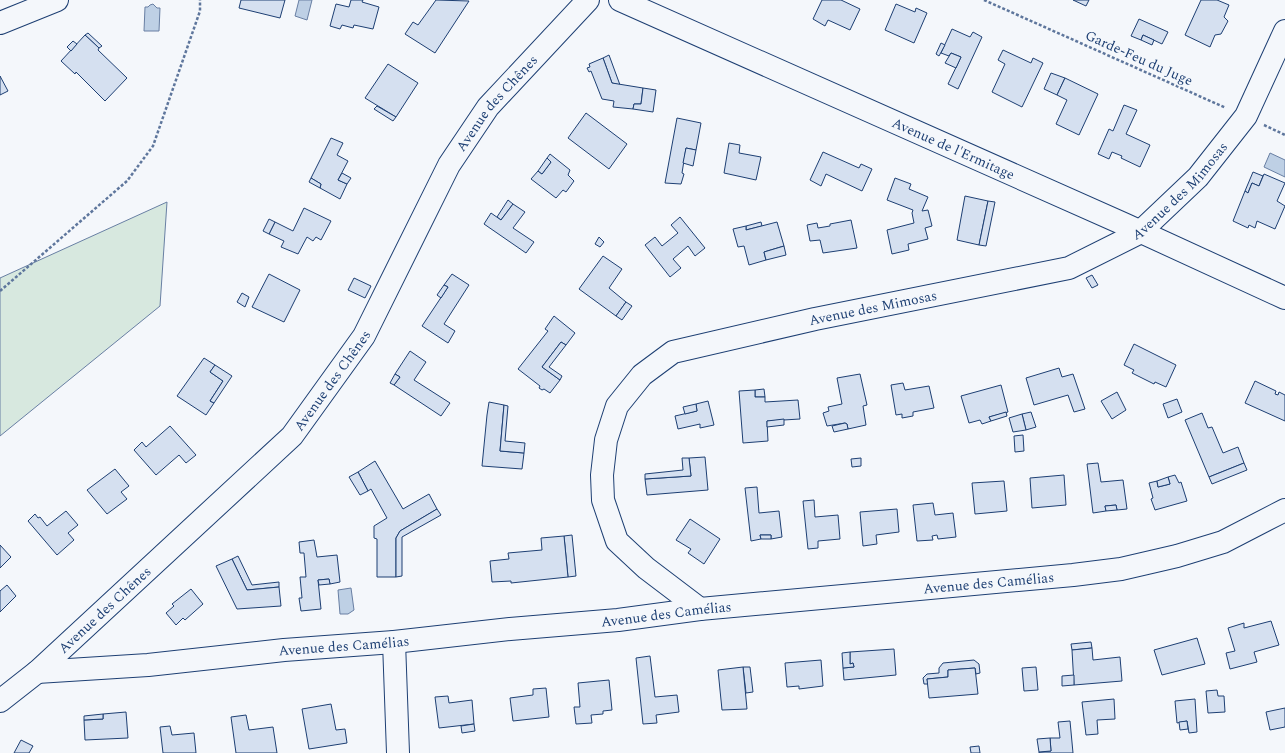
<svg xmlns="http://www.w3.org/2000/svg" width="1285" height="753" font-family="Spectral,serif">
<rect width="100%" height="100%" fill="#f4f7fb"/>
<path fill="#d7e8df" stroke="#687fa3" d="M167 202 160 306 0 436V278Z"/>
<g fill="#bed0e5" stroke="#687fa3">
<path d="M299 0H312L307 20 295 16Z"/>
<path d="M153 4 157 8H160L159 31H144L145 7H148L150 5Z"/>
<path d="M1270 153 1285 160V177L1264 167Z"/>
<path d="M351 588 354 610 348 614H340L338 590Z"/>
</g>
<g fill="#d5e0f0" stroke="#1d3f73">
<path d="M241 0H285L280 18 239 8Z"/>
<path d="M351 0H363L362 2 379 7 373 29 354 25 353 28 342 25 340 29 330 26 336 4 349 7Z"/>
<path d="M436 0 469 1 435 53 405 34 413 22 418 25Z"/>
<path d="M822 0H841L860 9 850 30 828 20 825 26 813 19Z"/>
<path d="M1073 0H1089L1086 6Z"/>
<path d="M1201 0H1217L1229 5 1224 17 1228 21 1221 34 1215 35 1210 47 1185 35Z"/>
<path d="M896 4 915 12 916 8 927 13 914 43 885 30Z"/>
<path d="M1139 19 1168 32 1162 44 1143 35 1141 40 1131 36Z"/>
<path d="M952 29 970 37 973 32 982 37 958 89 948 84 961 57 951 53 949 56 941 53Z"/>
<path d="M88 33 102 46 99 48 85 35Z"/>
<path d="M85 35 99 48 98 50 127 78 105 101 76 72 75 74 61 61Z"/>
<path d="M1143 35 1154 40 1152 45 1141 40Z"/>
<path d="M73 41 77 44 71 51 67 47Z"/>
<path d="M941 43 945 45 939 56 936 54Z"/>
<path d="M1003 50 1031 63 1033 58 1043 63 1022 107 992 92 1005 64 998 60Z"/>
<path d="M951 53 961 57 956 68 945 63Z"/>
<path d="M609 55 620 85 612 83 603 58Z"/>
<path d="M603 58 612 83 643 88 641 104H634L633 109 613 107 614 101 602 99 591 71 589 72 587 68 590 67 589 64Z"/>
<path d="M388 64 418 83 396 117 365 98Z"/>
<path d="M1051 73 1065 78 1057 95 1044 89Z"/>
<path d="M0 76 8 91 0 95Z"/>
<path d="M1065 78 1098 94 1079 135 1056 124 1067 100 1057 95Z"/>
<path d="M643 88 656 90 653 112 633 109 634 104H641Z"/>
<path d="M1124 105 1137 110 1126 134 1150 145 1140 167 1121 158 1122 156 1112 152 1109 159 1098 154 1109 129 1113 131Z"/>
<path d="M377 106 396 117 393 121 374 109Z"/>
<path d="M586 113 627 144 609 169 568 138Z"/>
<path d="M677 118 701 123 696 150 686 148 682 173 684 174 681 184 665 183Z"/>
<path d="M331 138 343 143 337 155 348 161 338 180 347 184 340 199 320 188 321 184 311 178Z"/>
<path d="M729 143 740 145 739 153 761 157 756 180 724 173Z"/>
<path d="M686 148 696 150 693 166 683 163Z"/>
<path d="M823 152 859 168 861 164 872 169 862 191 826 174 821 186 810 180Z"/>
<path d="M550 154 570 170 568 175 574 181 566 192 563 190 556 198 531 179 538 171 542 174 551 162 547 158Z"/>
<path d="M547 158 551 162 542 174 538 171Z"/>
<path d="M1253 172 1263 176 1259 186 1252 183 1248 193 1245 191Z"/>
<path d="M342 173 351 178 347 184 338 180Z"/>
<path d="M1264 174 1285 183 1277 201 1285 206 1275 229 1257 221 1255 228 1249 225 1248 228 1233 221 1245 191 1248 193 1252 183 1259 186Z"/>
<path d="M311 178 321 184 320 188 309 182Z"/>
<path d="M895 178 911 184 909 189 928 197 922 211 928 210 932 226 925 228 928 239 908 244 909 250 892 254 887 230 914 223 912 213 913 210 887 200Z"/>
<path d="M965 196 988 201 979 245 957 240Z"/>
<path d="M508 200 513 204 501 220 497 217Z"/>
<path d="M988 201 995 202 986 246 979 245Z"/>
<path d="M513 204 525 212 513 228 534 242 526 253 484 224 491 213 501 220Z"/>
<path d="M304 208 331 221 321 240 316 237 313 241 307 237 298 254 281 247 284 241 269 234 275 222 293 231Z"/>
<path d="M680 217 705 248 695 256 688 246 673 259 681 268 670 277 645 245 655 237 662 246 678 233 671 225Z"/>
<path d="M269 219 275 222 269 234 263 231Z"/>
<path d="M851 220 857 248 823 253 820 240 810 241 807 225 817 223 818 228 830 226V224Z"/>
<path d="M761 222 762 226 746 230V226Z"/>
<path d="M777 222 784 246 764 252 766 260 749 265 744 246 738 247 733 229 746 226V230Z"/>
<path d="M599 237 604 242 600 247 595 244Z"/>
<path d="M784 246 786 255 766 260 764 252Z"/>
<path d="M603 256 622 269 609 288 626 302 616 316 579 289Z"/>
<path d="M269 274 300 290 284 322 252 307Z"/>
<path d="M452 274 469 285 444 324 455 331 448 343 422 326 448 287 444 285Z"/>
<path d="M1092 275 1098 285 1092 288 1086 278Z"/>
<path d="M354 278 371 286 365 298 348 290Z"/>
<path d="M444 285 448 287 441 298 437 295Z"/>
<path d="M242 293 249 297 245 307 237 302Z"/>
<path d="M626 302 632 306 622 320 616 316Z"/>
<path d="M554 316 575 333 566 345 561 342 542 367 560 380 550 393 544 389 542 390 539 388 540 386 518 369 548 331 545 329Z"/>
<path d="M561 342 566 345 549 367 562 376 560 380 542 367Z"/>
<path d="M1134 344 1176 365 1166 387 1155 382 1154 384 1132 373 1134 370 1124 365Z"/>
<path d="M410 351 426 362 414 380 450 403 441 416 394 385 400 377 395 374Z"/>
<path d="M204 358 215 365 210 372 223 381 210 401 214 403 206 415 177 396Z"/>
<path d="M215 365 232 376 214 403 210 401 223 381 210 372Z"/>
<path d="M1059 368 1062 377 1073 374 1085 409 1074 412 1068 395 1034 405 1026 378Z"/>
<path d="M395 374 400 377 394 385 390 383Z"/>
<path d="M860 374 867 405 863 406 866 425 848 429 847 424 845 423 827 426 823 413 829 411 828 407 842 404 837 378Z"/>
<path d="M1255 381 1276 391 1275 394 1278 395 1279 392 1285 395V421L1245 403Z"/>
<path d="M903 383 905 390 929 386 934 408 913 412V416L902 418V414L896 415 891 385Z"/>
<path d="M1001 385 1008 412 989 417 991 421 982 424 980 420 969 423 961 396Z"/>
<path d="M764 389 765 397H755V390Z"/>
<path d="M755 390V397H765V402L798 400 800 419 767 421 768 441 743 443 739 391Z"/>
<path d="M1117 392 1126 410 1112 419 1101 401Z"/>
<path d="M1177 399 1182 412 1168 418 1163 404Z"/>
<path d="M708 401 714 425 700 428V424L678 429 675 416 697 411 696 404Z"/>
<path d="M489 402 504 405 500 451 524 453 522 469 482 466 487 415Z"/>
<path d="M696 404 697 411 685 414 683 407Z"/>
<path d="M504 405 508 406 505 441 525 443 524 453 500 451Z"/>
<path d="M1006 412 1007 416 991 421 989 417Z"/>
<path d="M1031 412 1036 427 1026 430 1022 414Z"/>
<path d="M1202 413 1208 428 1212 427 1223 453 1238 447 1244 463 1209 477 1185 420Z"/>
<path d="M1022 414 1026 430 1013 432 1009 418Z"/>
<path d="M784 419V425L767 427V421Z"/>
<path d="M845 423 847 424 848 429 834 432 832 426Z"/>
<path d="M170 426 196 455 186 463 179 455 156 475 134 450 142 442 146 447Z"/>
<path d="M1023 435 1024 451 1015 452 1014 436Z"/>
<path d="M705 457 708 490 647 495 645 479 691 476 689 458Z"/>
<path d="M682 458H689L691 476 645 479V474L683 470Z"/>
<path d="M861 458V466L852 467 851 459Z"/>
<path d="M375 461 403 509 429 494 437 509 400 531 396 538V577H377V539L374 538V526L387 518 371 489 368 491 358 472Z"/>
<path d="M1098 463 1101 482 1123 480 1127 509 1117 510 1116 505 1105 506 1106 511 1093 513 1087 464Z"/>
<path d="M1244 463 1247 470 1212 484 1209 477Z"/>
<path d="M115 469 129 486 121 492 127 499 107 514 87 490Z"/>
<path d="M358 472 368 491 360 495 349 477Z"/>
<path d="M1064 475 1066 505 1032 508 1030 478Z"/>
<path d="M1175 475 1179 483 1181 482 1187 501 1155 510 1151 499 1153 498 1149 483 1157 481 1158 487 1170 484 1168 477Z"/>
<path d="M1168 477 1170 484 1158 487 1157 481Z"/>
<path d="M1004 481 1007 511 975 514 972 483Z"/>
<path d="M757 487 759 513 779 511 782 537 771 539V535H760L761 539 751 541 745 488Z"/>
<path d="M814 500 815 517 838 515 840 539 818 541V548L808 549 803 501Z"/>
<path d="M933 503 935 515 953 513 956 537 938 539 937 535 932 536 933 540 917 541 913 505Z"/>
<path d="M1116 505 1117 510 1106 511 1105 506Z"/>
<path d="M437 509 441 515 402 537V576L396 577V538L400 531Z"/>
<path d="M897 509 899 532 876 535 877 544 863 546 860 512Z"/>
<path d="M66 511 78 525 68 533 74 540 57 555 28 521 35 514 38 518 40 517 47 526Z"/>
<path d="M690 519 720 539 704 564 688 553 691 549 676 540Z"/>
<path d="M572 535 576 576 568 577 564 536Z"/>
<path d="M760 535H771V539H761Z"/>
<path d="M564 536 568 577 511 583V581L492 582 490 561 509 559 508 553 542 550 541 538Z"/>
<path d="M314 540 317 557 337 555 340 582 330 584 329 579 318 580 321 609 301 611 299 598H302L300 577H306L304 553H300L299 542Z"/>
<path d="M0 545 11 557 0 568Z"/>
<path d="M238 556 252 585 279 582V587L247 590 232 559Z"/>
<path d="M232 559 247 590 279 587 281 606 237 609 216 566Z"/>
<path d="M329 579 330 584 319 585 318 580Z"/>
<path d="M7 585 16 596 0 612V591Z"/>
<path d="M191 589 203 604 185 620 183 618 176 625 166 613 174 606 172 604Z"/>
<path d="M1271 621 1279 645 1254 652 1257 662 1230 669 1226 653 1235 651 1228 628 1244 623V628Z"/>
<path d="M1197 638 1205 664 1162 675 1154 650Z"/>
<path d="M1091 642 1092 648 1072 650 1071 644Z"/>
<path d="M1092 648 1093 660 1120 657 1122 681 1074 685 1072 650Z"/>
<path d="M894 649 896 675 844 680 843 668 854 667 853 663 850 664V652Z"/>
<path d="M850 652V664L853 663 854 667 843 668 842 653Z"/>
<path d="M650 656 655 697 677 695 679 712 656 715 657 723 643 724 636 658Z"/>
<path d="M821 660 823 686 799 689V686L787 687 785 663Z"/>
<path d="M974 660 979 664 980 673 976 674 975 668 948 670V677L927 679 928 684H924L923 678 927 674 939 673V668L943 663Z"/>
<path d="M743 667H750L753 692 746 693Z"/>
<path d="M743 667 747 709 722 710 718 670Z"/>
<path d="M1036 667 1038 690 1024 691 1022 668Z"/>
<path d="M975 668 978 694 929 698 927 679 948 677V670Z"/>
<path d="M1074 675V685L1062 686V676Z"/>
<path d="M609 680 612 710 603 711V714L591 715 592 723 576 724 574 707H580L578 683Z"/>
<path d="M546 688 549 717 513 721 510 698 533 695V689Z"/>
<path d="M1217 690 1218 696H1224L1225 712 1208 713 1206 691Z"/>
<path d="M448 696 449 703 472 700 474 724 439 728 435 697Z"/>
<path d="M1114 699 1115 719 1097 720 1098 734 1086 735 1082 702Z"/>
<path d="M1195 699 1197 732 1189 733 1187 721 1177 723 1175 701Z"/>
<path d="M331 704 336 730 345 729 347 743 309 749 302 709Z"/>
<path d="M1285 708V727L1270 730 1266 712Z"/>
<path d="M126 712 128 738 85 740 84 720 103 719V714Z"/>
<path d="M103 714V719L84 720V716Z"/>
<path d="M246 715 249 730 273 727 277 753H236L231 717Z"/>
<path d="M1070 721 1073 753H1039V752L1051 751 1050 738H1060L1058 722Z"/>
<path d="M1187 721 1188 729 1180 730 1179 722Z"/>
<path d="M474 724 475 731 462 733 461 726Z"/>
<path d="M170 726 172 735 194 733 196 753H163L160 727Z"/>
<path d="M1050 738 1051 751 1039 752 1037 739Z"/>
<path d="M21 740 33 746 29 753H14Z"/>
<path d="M979 746 980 753H971L970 747Z"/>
</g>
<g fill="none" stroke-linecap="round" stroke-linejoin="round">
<defs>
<g id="minor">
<path id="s1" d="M620 0 1126 225 1285 298"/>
<path d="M0 23 57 0"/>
<path id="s2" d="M700 609 646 568 617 541 603 500 602 475 606 440 617 406 642 375 673 352 815 319 1069 268 1139 233 1198 177 1246 116 1285 31"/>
<path d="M394 642 398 753"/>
<path id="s3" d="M37 672 148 665 284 650 394 642 510 629 618 620 700 609 1073 575 1121 569 1177 556 1223 542 1285 510"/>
<path id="s4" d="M0 701 37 672 292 436 364 336 449 165 488 107 588 0"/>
</g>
</defs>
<use href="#minor" stroke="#1d3f73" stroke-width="24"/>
<g stroke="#5e769c" stroke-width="2.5" stroke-dasharray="3 2" stroke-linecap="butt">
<path d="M984 0 1226 108"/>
<path d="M1264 125 1285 135"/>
<path d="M0 291 127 181 153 146 200 11V0"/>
</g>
<use href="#minor" stroke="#f4f7fb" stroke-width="22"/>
</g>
<g text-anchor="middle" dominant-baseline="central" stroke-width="3" stroke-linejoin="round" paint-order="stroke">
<g font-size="14" fill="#1d3f73" stroke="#f4f7fb">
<text transform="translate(1139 58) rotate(24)">Garde-Feu du Juge</text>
<text stroke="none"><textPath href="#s4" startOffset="787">Avenue des Chênes</textPath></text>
<text stroke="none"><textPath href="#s1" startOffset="365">Avenue de l'Ermitage</textPath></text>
<text stroke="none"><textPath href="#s2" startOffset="867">Avenue des Mimosas</textPath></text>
<text stroke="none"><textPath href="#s2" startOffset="530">Avenue des Mimosas</textPath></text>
<text stroke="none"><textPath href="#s4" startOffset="463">Avenue des Chênes</textPath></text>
<text stroke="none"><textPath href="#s3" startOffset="956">Avenue des Camélias</textPath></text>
<text stroke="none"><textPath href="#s4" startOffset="139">Avenue des Chênes</textPath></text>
<text stroke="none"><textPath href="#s3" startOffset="632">Avenue des Camélias</textPath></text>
<text stroke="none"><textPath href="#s3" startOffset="308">Avenue des Camélias</textPath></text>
</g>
</g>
</svg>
